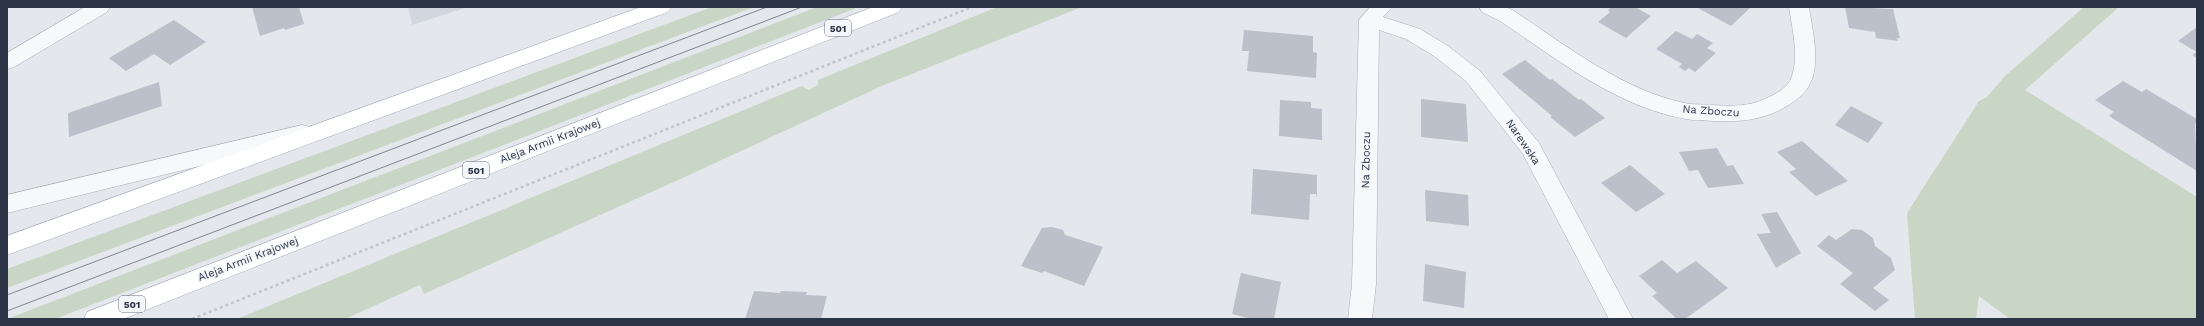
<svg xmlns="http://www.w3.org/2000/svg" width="2204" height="326" font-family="'Work Sans',sans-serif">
<rect width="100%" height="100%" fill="#e4e7ec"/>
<path fill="#d2d6de" d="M408 7H468L412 25Z"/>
<g fill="#c9d6c5">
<path d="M712 7H754L7 288V269Z"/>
<path d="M817 7H859L55 319H7Z"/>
<path d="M997 7H1082L884 85 676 181 424 294 420 285 345 319H237L802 86 809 90 818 85V80Z"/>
<path d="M2084 7H2119L2025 90 2197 197V319H2010L1979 296 1976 319H1915L1907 213 1979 101 1987 97 2005 76Z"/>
</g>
<g fill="#bbc0ca">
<path d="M252 7H299L304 24 285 30 284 28 260 36Z"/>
<path d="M1612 7H1635L1651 16 1626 38 1598 22 1610 12 1608 10Z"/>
<path d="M1696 7H1751L1731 26Z"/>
<path d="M1845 7 1893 9 1900 38H1897L1898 41 1876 38 1875 32 1849 28Z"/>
<path d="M174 20 206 42 170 65 154 54 126 71 109 58Z"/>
<path d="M2197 27V58L2192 55 2197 52 2178 41Z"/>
<path d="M1244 30 1313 36V52L1317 53 1316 78 1247 71 1249 51H1242Z"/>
<path d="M1676 31 1692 39 1697 34 1713 43 1707 48 1716 53 1695 72 1689 68 1685 71 1679 67 1682 64 1656 49Z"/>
<path d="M1525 60 1550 80 1552 79 1579 100 1581 99 1605 118 1575 137 1550 117 1552 116 1502 74Z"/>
<path d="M2123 81 2142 92 2146 89 2197 119 2195 125 2197 171 2109 116 2114 112 2095 100Z"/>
<path d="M159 82 162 106 69 137 68 113Z"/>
<path d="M1421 99 1466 104 1468 142 1421 137Z"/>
<path d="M1280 100 1311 102V108L1322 109V140L1279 136Z"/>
<path d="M1851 106 1883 123 1868 143 1835 125Z"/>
<path d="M1802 141 1848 181 1816 196 1789 172 1796 169 1777 152Z"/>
<path d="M1717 148 1727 166 1733 165 1744 184 1708 188 1698 170 1689 171 1679 152Z"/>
<path d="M1630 165 1665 194 1636 212 1601 183Z"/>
<path d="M1253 169 1317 175V197L1316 194H1310L1309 220 1251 214Z"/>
<path d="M1425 190 1468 195 1469 226 1426 221Z"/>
<path d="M1777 212 1801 253 1776 268 1757 234 1771 233 1761 214Z"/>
<path d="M1052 227 1063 230 1065 235 1103 247 1084 286 1044 271 1042 273 1021 266 1042 228Z"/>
<path d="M1852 229 1862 230 1873 238 1875 246 1891 258 1895 270 1873 288 1889 300 1875 311 1840 284 1853 273 1817 246 1829 235 1836 240Z"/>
<path d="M1662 260 1677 273 1696 261 1728 288 1685 319H1677L1652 296 1657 293 1639 276Z"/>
<path d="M1425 264 1466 272 1464 308 1423 301Z"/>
<path d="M1241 273 1281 282 1274 319H1252L1232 314Z"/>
<path d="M754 291 780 293 781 291 807 292 806 295 827 296 821 319H745Z"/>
</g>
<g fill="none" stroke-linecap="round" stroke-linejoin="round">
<defs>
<g id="minor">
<path d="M85 7H110L107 12 14 67 7 69V53Z"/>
<path d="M1370 7H1392L1383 17 1420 29 1448 46 1480 71 1539 143 1633 319H1609L1523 154 1466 81 1434 56 1406 39 1379 30 1376 284 1372 319H1348L1352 284 1359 20Z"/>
<path d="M1479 7H1506L1514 11C1567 46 1621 89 1684 103 1693 105 1702 104 1711 105 1730 106 1748 107 1765 99 1775 94 1789 88 1792 76 1799 55 1792 28 1789 7H1809C1812 28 1819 55 1813 76 1808 94 1793 103 1778 111 1757 121 1735 122 1713 121 1704 120 1695 121 1686 119 1616 107 1557 59 1500 21L1482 12Z"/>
<path d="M302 125 310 127 313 133 310 139 7 213V195Z"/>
</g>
<g id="major">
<path d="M641 7H671L668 12 7 255V236Z"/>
<path d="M873 7H902L899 12 123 319H84L87 312Z"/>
</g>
</defs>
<use href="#minor" stroke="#a9aeb7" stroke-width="1"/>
<use href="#major" stroke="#a3abb8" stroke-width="1"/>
<path stroke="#c2c5cb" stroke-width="2.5" stroke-dasharray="3 3" stroke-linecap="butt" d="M192 319 972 7"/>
<use href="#minor" fill="#f7f8fa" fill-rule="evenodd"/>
<use href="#major" fill="#fff" fill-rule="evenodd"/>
<g stroke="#7d8696" stroke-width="1">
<path d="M7 295 767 7"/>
<path d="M7 311 802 7"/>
</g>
</g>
<g text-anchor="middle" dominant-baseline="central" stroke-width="3.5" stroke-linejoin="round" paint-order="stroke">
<g fill="#f4f6f9" stroke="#676e7b" stroke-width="1">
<rect x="825" y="20" width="26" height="16" rx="3"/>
<rect x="463" y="162" width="26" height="16" rx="3"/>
<rect x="119" y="296" width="26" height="16" rx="3"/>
</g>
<g font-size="10" font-weight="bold" fill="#2b3445">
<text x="838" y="28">501</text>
<text x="476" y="170">501</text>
<text x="132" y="304">501</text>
</g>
<g font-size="11" fill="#2b3445" stroke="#f4f6f9">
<text transform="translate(1711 111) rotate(4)">Na Zboczu</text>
<text transform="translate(550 141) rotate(-21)">Aleja Armii Krajowej</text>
<text transform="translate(1523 142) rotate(56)">Narewska</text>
<text transform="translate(1366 160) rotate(-89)">Na Zboczu</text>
<text transform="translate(248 259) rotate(-21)">Aleja Armii Krajowej</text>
</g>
</g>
<rect width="2204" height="326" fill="none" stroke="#2b3445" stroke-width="16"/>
</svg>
